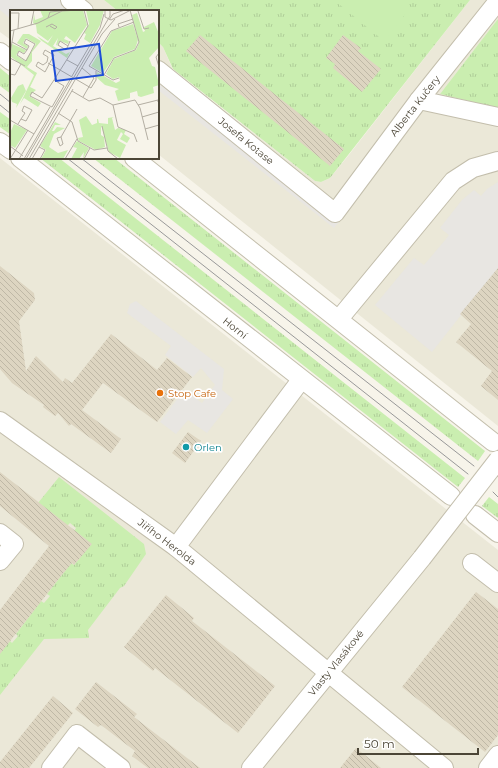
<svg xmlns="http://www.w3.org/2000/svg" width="498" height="768" font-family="Montserrat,sans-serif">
<defs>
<pattern id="grass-tufts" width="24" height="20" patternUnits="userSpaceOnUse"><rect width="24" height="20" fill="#caeeb0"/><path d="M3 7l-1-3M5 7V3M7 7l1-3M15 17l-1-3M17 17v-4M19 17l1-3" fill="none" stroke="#afcd98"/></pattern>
<pattern id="building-back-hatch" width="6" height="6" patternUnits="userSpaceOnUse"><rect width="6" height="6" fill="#ddd5c1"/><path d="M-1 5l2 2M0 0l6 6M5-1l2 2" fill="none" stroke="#bfb8a6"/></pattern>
</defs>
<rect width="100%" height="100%" fill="#f7f4ea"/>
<g fill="#ebe8d8">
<path d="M0 0H104L118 11H11V40L0 32Z"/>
<path d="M470 0H498V19L440 94 498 108V426L158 154V42L163 47 173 70 315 181 321 182 330 178 348 156Z"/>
<path d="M0 158 498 550V768H0Z"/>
</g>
<g fill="url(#grass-tufts)">
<path d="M104 0H470L330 178 321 182 315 181 173 69 163 47 158 42V11H118Z"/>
<path d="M498 19V108L440 94 494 24Z"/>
<path d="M0 68 11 77V94L0 86Z"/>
<path d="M0 112 11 120V135L0 127Z"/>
<path d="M40 158H59L465 478 458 487Z"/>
<path d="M93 158H114L485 451 478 461Z"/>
<path d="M59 477 144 544 146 554 124 586 120 588 88 630 89 638 44 639 0 695V653L10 641 12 643 18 636 16 634 41 601 44 603 50 596 47 594 71 563 74 565 91 544 74 531 76 528 70 523 67 526 38 503Z"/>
<path d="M489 497 498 504V518L482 506Z"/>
</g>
<path fill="#caeeb0" d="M334 0H395L408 11 384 41Z"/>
<g fill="#e8e6e2">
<path d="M0 0H70L84 11H58L54 8 51 11H11V19L0 10Z"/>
<path d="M158 70 342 218 334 228 158 90Z"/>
<path d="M498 182V268L432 352 375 305 414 258 424 265 446 239 449 235 440 228 462 200 474 190 481 196 487 189Z"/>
<path d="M136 301 224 369 222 390 233 399 207 433 188 420 176 434 160 422 184 390 202 403 215 385 201 368 193 377 165 355 171 346 127 313 130 304Z"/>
</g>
<g fill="url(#building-back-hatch)">
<path d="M200 35 344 149 330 166 186 51Z"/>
<path d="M343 35 361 48 358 51 381 69 362 92 333 68 335 64 326 58Z"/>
<path d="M0 266 34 293 35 300 19 321 26 371 36 356 63 382 65 378 72 383 111 334 157 370 167 358 192 377 157 422 103 383 82 410 121 439 111 453 71 424 69 426 58 413 55 416 43 407 44 405 12 383 0 369Z"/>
<path d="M498 268V400L481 386 492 371 456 342 471 324 460 314Z"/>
<path d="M188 432 201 441 185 463 172 453Z"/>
<path d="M0 472 92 544 74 565 72 563 61 576 0 654V610L49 546 0 506Z"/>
<path d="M476 592 498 609V735L485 752 402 687Z"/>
<path d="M166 595 194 618 192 621 275 686 238 733 155 668 153 671 124 647Z"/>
<path d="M96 682 137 714 134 717 200 768H148L132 756 135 751 101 725 98 727 75 709Z"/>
<path d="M53 696 73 713 29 768H0V762Z"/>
<path d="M356 748 381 768H340Z"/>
</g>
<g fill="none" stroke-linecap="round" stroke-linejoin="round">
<defs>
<g id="street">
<path d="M70 0 84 11"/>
<path d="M0 52 11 61"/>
<path d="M158 70 335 213 419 100 498 1"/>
<path d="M419 100 498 117"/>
<path d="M0 142 11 150"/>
<path d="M20 158 451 496"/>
<path d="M134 158 493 442"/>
<path d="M339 319 453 181 473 168 498 161"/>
<path d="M0 421 176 547 444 768"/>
<path d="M475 515 498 533"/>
<path d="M0 533 14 544 0 561"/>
<path d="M176 547 301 380"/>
<path d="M472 563 498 583"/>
<path d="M51 768 77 734 121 768"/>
<path d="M251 768 422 558"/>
<path d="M488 768 498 755"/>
</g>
</defs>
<use href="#street" stroke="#c3beac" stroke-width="20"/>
<use href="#street" stroke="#fff" stroke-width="18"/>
<g stroke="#999" stroke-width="1">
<path d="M0 94 11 103"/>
<path d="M0 105 11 114"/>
<path d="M67 158 468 474"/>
<path d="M81 158 474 466"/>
<path d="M493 492 498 497"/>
</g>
<defs>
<path id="street-bridge" d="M422 558 498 460"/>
</defs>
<use href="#street-bridge" stroke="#c3beac" stroke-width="20" stroke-linecap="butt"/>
<use href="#street-bridge" stroke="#fff" stroke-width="18"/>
</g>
<circle fill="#e8710a" stroke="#fff" stroke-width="1.5" cx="160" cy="393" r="4"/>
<circle fill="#0f9aa8" stroke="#fff" stroke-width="1.5" cx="186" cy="447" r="4"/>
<g text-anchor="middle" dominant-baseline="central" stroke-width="3.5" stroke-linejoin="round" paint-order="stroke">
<g font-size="10" fill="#4c4637" stroke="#fff">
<text transform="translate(415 106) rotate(-52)">Alberta Kučery</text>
<text transform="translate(246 141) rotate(39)">Josefa Kotase</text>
<text transform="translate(235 328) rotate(38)">Horní</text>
<text transform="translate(167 542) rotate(37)">Jiřího Herolda</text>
<text transform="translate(336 663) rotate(-51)">Vlasty Vlasákové</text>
</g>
<g font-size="10" fill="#c56008" stroke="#fff" text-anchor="start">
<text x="168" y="393">Stop Cafe</text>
</g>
<g font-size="10" fill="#0d838f" stroke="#fff" text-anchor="start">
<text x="194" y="447">Orlen</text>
</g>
</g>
<g transform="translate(10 10)">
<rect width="149" height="149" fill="#f7f4ea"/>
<path d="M30 0H73L77 15 65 33 56 26 54 29 59 31 58 34 50 31 47 35 55 39 46 35 48 28 43 36 56 44 60 42 57 48 32 31 27 26 38 33 43 25 38 31 27 23 26 15 23 13 24 4 25 10 33 7ZM76 0H94L90 15 80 33 74 29 76 24 74 23 79 14ZM127 3 133 22 135 21 134 17 144 12 149 24V37L139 48 142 56 145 57 149 75 143 77 144 83 131 87 128 86 127 81 120 83V88L108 91 105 81 109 79 95 75 86 67 87 62 106 73 110 71 109 67 103 69 96 64 104 49 126 40 129 33 122 5ZM123 14 128 30 125 39 104 47 93 63 81 56 102 21ZM13 24H19L31 31 22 42V51L17 57 27 63 20 77 26 80 19 86 31 93 28 97 14 88 10 94 24 65 0 46 2 34 16 40 14 43 9 41 6 45 15 51 26 34 16 28 13 33 18 36 17 39 7 33ZM76 106 82 115 87 113V109H88L89 113 98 114V108L104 107 102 108 105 120 108 118 116 120 114 124 120 128 117 133 110 129 113 124 111 122 107 130 116 135 110 148 99 142 91 115V125L94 127 95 137 86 140 69 131 68 128 73 127 69 110ZM45 112 51 115H45L42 121H44L47 117 55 118 44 124 39 137 48 143 58 140 53 149H31L36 140 30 136ZM4 114 17 120 5 138 0 135V123ZM67 131 79 138 73 149 74 142 69 149H61L67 138 63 137Z" fill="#caeeb0"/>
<path d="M13 74 16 81 6 98 7 94 2 92 1 88 8 76Z" fill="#caeeb0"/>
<path fill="none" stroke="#b3aea2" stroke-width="1" d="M95 0V7L101 10 121 0M128 1 134 19 139 18M0 3H9L8 19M38 8 40 2 50 1M99 10 103 4 115 0M21 15 24 0M36 17 42 14 47 17 45 19 40 16M109 17 108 14 123 9M0 21 28 13 52 1 69 0M16 29 25 34 16 51 7 45 9 41 14 44 17 40 19 36 14 33ZM2 32 17 40M58 36 50 31 48 35 56 40 58 36 60 31M35 40 44 45 35 62 26 56 28 52 33 55 37 52 38 47 33 44ZM149 43 146 47 149 57M0 44 4 20M0 48 15 56M57 50 68 56M38 53 81 78 86 70V61M72 58 84 68 73 87M0 64 5 65 11 54M94 65 104 48 125 40 129 32 120 0M62 66 90 18 94 4M64 67 100 6V0M66 68 92 24 105 9M109 68 103 70 79 56 101 21 124 12M62 81 79 91 90 88 103 95 108 117 124 124 127 132M32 88 22 82 20 86 42 97 54 76 44 70 78 16 74 0M32 88 44 70M103 95 125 90 130 98 138 130M128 95 148 90V92M48 103 62 112 68 131 84 140 97 138M132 107 149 102M0 110 24 124M8 114 11 109 15 103 12 101 14 96 22 100 16 111 11 109M92 116 98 141 108 149M135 119 149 115M51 127 53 134 50 136 47 128 51 127 67 99M0 136 13 146M29 137 35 140 30 149M0 149 18 120M9 149 40 97M14 149 61 68M16 149 63 68M19 149 65 70M22 149 63 79M55 149 67 129M74 149 80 138"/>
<path fill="#1d4ed8" fill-opacity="0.15" stroke="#1d4ed8" stroke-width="2" d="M89 34 93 65 46 71 42 41Z"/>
<rect width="149" height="149" fill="none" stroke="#4c4637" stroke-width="2"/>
</g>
<path d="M358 748v6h120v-6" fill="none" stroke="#4c4637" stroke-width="2"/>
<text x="364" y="748" font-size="12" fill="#4c4637" stroke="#ffffff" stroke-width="3" paint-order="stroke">50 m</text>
</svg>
